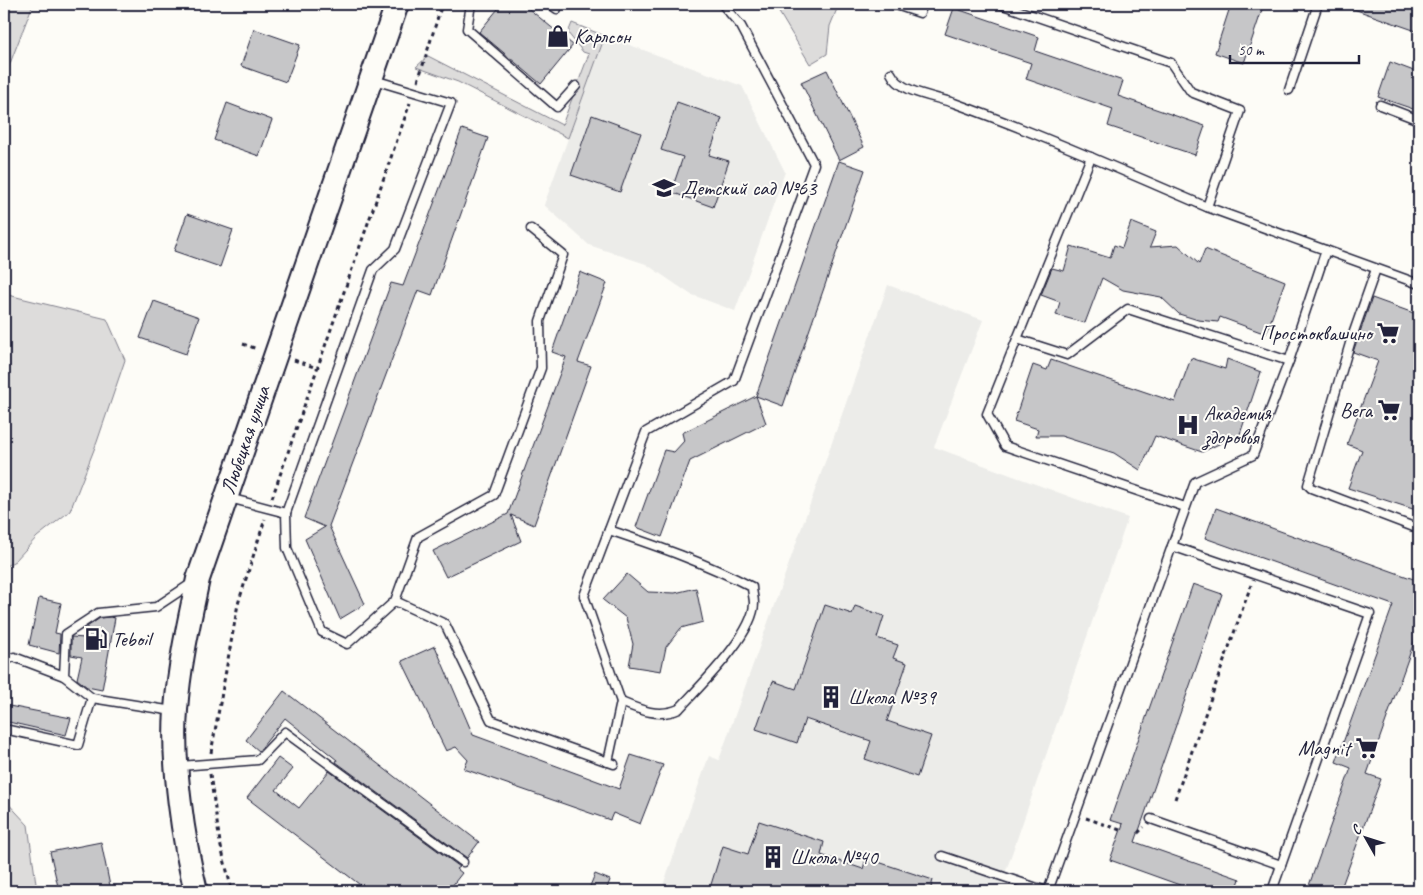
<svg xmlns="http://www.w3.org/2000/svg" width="1423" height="895" font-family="Caveat,sans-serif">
<rect width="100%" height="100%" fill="#fdfcf7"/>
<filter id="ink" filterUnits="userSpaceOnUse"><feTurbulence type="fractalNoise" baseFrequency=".02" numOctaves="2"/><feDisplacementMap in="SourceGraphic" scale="10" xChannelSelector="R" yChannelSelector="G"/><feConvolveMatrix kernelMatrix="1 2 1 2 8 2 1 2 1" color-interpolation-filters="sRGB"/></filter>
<g filter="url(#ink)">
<g fill="#ecece9">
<path d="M605 36 742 86 785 172 735 311 690 294 646 264 589 245 544 205Z"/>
<path d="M888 285 983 320 934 447 1128 518 999 891H661L709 756 719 760Z"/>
</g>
<g fill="#dddcdb" stroke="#807f8b">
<path d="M4 4H33L4 79Z"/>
<path d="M774 4H839L830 26 827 54 810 64Z"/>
<path d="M572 23 605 36 568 138 458 82 416 67 428 56 562 125 589 54 583 52 568 33Z"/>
<path d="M4 294 107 319 125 360 97 442 70 511 37 537 15 561 4 567Z"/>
<path d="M4 799 28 825 37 891H4Z"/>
</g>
<g fill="#c6c6c8" stroke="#22223b">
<path d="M502 4H523L573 45 541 84 479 32Z"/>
<path d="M1231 4H1264L1244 63 1215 53Z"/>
<path d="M1345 4H1419V32L1345 6Z"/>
<path d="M954 8 1039 37 1035 51 1123 81 1118 96 1205 126 1195 155 1108 126 1113 109 1026 79 1031 63 945 34Z"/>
<path d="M254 29 300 45 286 82 241 66Z"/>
<path d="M1390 62 1419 73V111L1378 97Z"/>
<path d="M827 70 864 147 839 160 801 82Z"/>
<path d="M677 102 722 118 709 155 729 161 713 207 671 192 683 157 661 150Z"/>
<path d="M227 103 272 120 259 156 214 140Z"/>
<path d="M592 115 641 133 620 192 571 175Z"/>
<path d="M462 129 488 138 432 295 418 290 329 526 365 604 340 619 305 539 325 527 304 518 391 283 403 286Z"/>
<path d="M839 161 865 170 783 406 756 396 766 423 690 461 662 537 636 527 664 450 674 452 684 441 682 433 756 396Z"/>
<path d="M187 214 233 230 220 267 174 251Z"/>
<path d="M1131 222 1156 232 1150 247 1178 245 1199 264 1205 249 1285 281 1266 334 1220 317 1218 322 1198 320 1179 314 1161 297 1123 290 1102 278 1085 323 1056 315 1060 302 1041 295 1052 268 1064 271 1071 246 1110 258 1114 245 1122 248Z"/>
<path d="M580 272 607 283 578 362 591 366 534 525 511 515 521 541 446 577 433 551 508 514 566 357 552 352Z"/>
<path d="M1372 298 1419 315V511L1348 488 1362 450 1347 444 1378 361 1353 352Z"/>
<path d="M154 301 199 317 186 354 140 338Z"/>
<path d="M1191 358 1225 369 1227 359 1261 372 1240 434 1202 452 1155 436 1140 470 1114 453 1061 436H1036L1038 429 1014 421 1033 365 1047 370 1051 360 1175 402Z"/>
<path d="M1216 508 1419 581V628L1367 774 1381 779 1340 891H1307L1351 768 1336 762 1393 605 1205 538Z"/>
<path d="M627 574 648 592 675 593 696 588 703 622 681 628 666 647 661 671 629 666 633 644 626 618 603 600Z"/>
<path d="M1193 584 1222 594 1135 842 1240 879 1236 891H1186L1188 888 1110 860 1123 824 1110 820Z"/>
<path d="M39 598 61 603 55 633 60 634 59 653 29 645Z"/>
<path d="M825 605 852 614 855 606 884 616 877 638 898 645 893 658 907 663 887 721 931 736 917 777 865 759 871 741 805 719 797 743 756 729 773 681 796 689Z"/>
<path d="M110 617 115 618 102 690 87 687 77 679 82 657 71 655V637L85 638 87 627 100 618Z"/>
<path d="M435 646 473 735 619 789 631 755 663 765 640 824 613 813 610 820 464 769 468 760 456 747 446 751 402 661Z"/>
<path d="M284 691 479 842 467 858 336 762 337 760 285 718 259 751 246 740Z"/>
<path d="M4 705 71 718 66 735 4 721Z"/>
<path d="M278 758 293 769 276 790 299 808 329 771 460 867 457 869 462 873 448 891H368L247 798Z"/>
<path d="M759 821 824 842 821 855 863 869 866 858 933 880 930 891H709L723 846 748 854Z"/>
<path d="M101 842 111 891H59L50 852Z"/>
<path d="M595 874 610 880 606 891H588Z"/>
</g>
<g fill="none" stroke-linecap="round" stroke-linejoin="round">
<defs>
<g id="lane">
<path d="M471 4 467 29 557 107 576 86"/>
<path d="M550 4 557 9"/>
<path d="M893 4 920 13 923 4"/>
<path d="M1000 4 1171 63 1191 92 1240 111 1207 207 1419 284"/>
<path d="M891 73C900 93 934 96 954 103 1040 134 1123 171 1207 207"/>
<path d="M1289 90 1318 4"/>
<path d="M1380 105 1419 120"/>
<path d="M1376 269 1351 340 1308 485 1311 488 1419 529"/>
<path d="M1017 339 1091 157"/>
<path d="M229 498 286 513 287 548 322 632 347 644 395 601 445 624 491 720 614 764"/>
<path d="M1185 507 1005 446 987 414 1017 339 1067 355 1128 309 1289 361"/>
<path d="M286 513 373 270 395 249 451 103 374 80"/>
<path d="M609 530C657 546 706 563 752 587 752 592 754 598 754 603 754 634 700 686 679 709 659 718 640 710 621 702"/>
<path d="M1172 546 1370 614 1272 891"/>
<path d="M395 601 418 537 494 495 541 368 540 321 563 255 531 229"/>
<path d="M4 661 14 657 64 676"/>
<path d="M173 711 92 698 64 676 66 634 98 613 156 607 192 583"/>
<path d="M4 729 78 745 92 698"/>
<path d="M608 762 621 702 584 596 646 432 734 381 814 164 741 26 722 4"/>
<path d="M180 766 258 760 285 732 463 862"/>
<path d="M1151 819 1281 865"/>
<path d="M942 856 1046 891"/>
<path d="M1048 891 1195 482 1253 455 1289 361 1326 250"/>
</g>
<path id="secondary" d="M196 891C183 840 172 764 176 710 179 666 189 622 198 579L397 4"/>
</defs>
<use href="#lane" stroke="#22223b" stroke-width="11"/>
<use href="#secondary" stroke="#22223b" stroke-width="26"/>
<g stroke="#22223b" stroke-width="3" stroke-dasharray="4 4" stroke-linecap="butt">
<path d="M418 81 442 4"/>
<path d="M243 344 257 349"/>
<path d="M294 360 317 368"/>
<path d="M272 498 410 103"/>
<path d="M211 753 238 604 265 519"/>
<path d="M210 774 220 843 232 891"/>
<path d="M1175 799 1251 585"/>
<path d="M1086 818 1120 830"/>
<path d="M1138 833 1144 827"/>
</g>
<use href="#lane" stroke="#fdfcf7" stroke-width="8"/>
<use href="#secondary" stroke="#fdfcf7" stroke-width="22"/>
</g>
</g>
<defs>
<symbol id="shop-bare" viewBox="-9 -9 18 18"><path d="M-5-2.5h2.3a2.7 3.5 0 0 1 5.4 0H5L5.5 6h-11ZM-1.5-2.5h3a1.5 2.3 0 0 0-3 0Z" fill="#22223b" stroke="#fdfcf7" stroke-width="2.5" paint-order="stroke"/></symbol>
<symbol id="school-bare" viewBox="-9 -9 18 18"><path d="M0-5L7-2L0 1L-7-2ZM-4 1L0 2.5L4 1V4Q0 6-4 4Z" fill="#22223b" stroke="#fdfcf7" stroke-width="2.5" paint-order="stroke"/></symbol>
<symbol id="supermarket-bare" viewBox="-9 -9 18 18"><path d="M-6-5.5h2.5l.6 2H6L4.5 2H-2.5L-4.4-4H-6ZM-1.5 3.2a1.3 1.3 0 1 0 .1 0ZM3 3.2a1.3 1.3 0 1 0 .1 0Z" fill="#22223b" stroke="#fdfcf7" stroke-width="2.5" paint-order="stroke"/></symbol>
<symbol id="hospital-bare" viewBox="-9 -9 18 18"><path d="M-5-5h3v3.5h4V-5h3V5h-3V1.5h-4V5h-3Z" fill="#22223b" stroke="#fdfcf7" stroke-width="2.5" paint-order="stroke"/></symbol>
<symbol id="fuel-bare" viewBox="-9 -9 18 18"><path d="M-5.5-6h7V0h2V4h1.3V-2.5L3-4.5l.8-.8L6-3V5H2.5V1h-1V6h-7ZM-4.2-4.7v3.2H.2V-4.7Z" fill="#22223b" stroke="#fdfcf7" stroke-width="2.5" paint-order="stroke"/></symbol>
<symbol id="building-bare" viewBox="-9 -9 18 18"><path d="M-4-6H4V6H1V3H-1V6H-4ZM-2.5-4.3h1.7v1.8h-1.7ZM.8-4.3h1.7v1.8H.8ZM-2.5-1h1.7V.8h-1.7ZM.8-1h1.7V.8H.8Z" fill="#22223b" stroke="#fdfcf7" stroke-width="2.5" paint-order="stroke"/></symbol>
</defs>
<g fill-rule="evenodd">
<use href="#shop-bare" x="542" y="20" width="32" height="32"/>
<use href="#school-bare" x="648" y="172" width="32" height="32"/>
<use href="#supermarket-bare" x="1372" y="317" width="32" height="32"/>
<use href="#supermarket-bare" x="1373" y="394" width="32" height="32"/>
<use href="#hospital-bare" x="1172" y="409" width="32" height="32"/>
<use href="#fuel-bare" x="80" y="623" width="32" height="32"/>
<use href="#building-bare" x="815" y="681" width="32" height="32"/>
<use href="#supermarket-bare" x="1351" y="732" width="32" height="32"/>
<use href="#building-bare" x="757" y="841" width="32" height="32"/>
</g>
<g text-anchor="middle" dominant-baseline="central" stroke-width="4" stroke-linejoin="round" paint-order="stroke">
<g font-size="21" fill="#22223b" stroke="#fdfcf7" text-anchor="start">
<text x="574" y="36">Карлсон</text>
<text x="681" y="188">Детский сад №63</text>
<text x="1372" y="333" text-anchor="end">Простоквашино</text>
<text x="1372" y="410" text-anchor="end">Вега</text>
<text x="1204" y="413">Академия<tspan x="1204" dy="24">здоровья</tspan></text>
<text x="112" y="639">Teboil</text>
<text x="848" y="697">Школа №39</text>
<text x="1350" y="748" text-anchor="end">Magnit</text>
<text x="790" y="857">Школа №40</text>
</g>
<g font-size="21" fill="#22223b" stroke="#fdfcf7">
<text transform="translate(245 440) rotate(-71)">Любецкая улица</text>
</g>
</g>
<rect width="1423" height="895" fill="none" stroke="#fdfcf7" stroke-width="20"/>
<rect x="10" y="10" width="1403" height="875" fill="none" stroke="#22223b" stroke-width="2" filter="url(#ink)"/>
<g transform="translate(1366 838) rotate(309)" stroke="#fdfcf7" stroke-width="4" paint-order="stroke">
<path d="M0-4L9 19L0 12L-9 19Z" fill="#22223b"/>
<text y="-8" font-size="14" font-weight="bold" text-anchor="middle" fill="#22223b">С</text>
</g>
<path d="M1230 55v8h129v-8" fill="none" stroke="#22223b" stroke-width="2.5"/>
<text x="1238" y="55" font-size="15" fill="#22223b" stroke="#fdfcf7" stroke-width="4" paint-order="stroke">50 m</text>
</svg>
